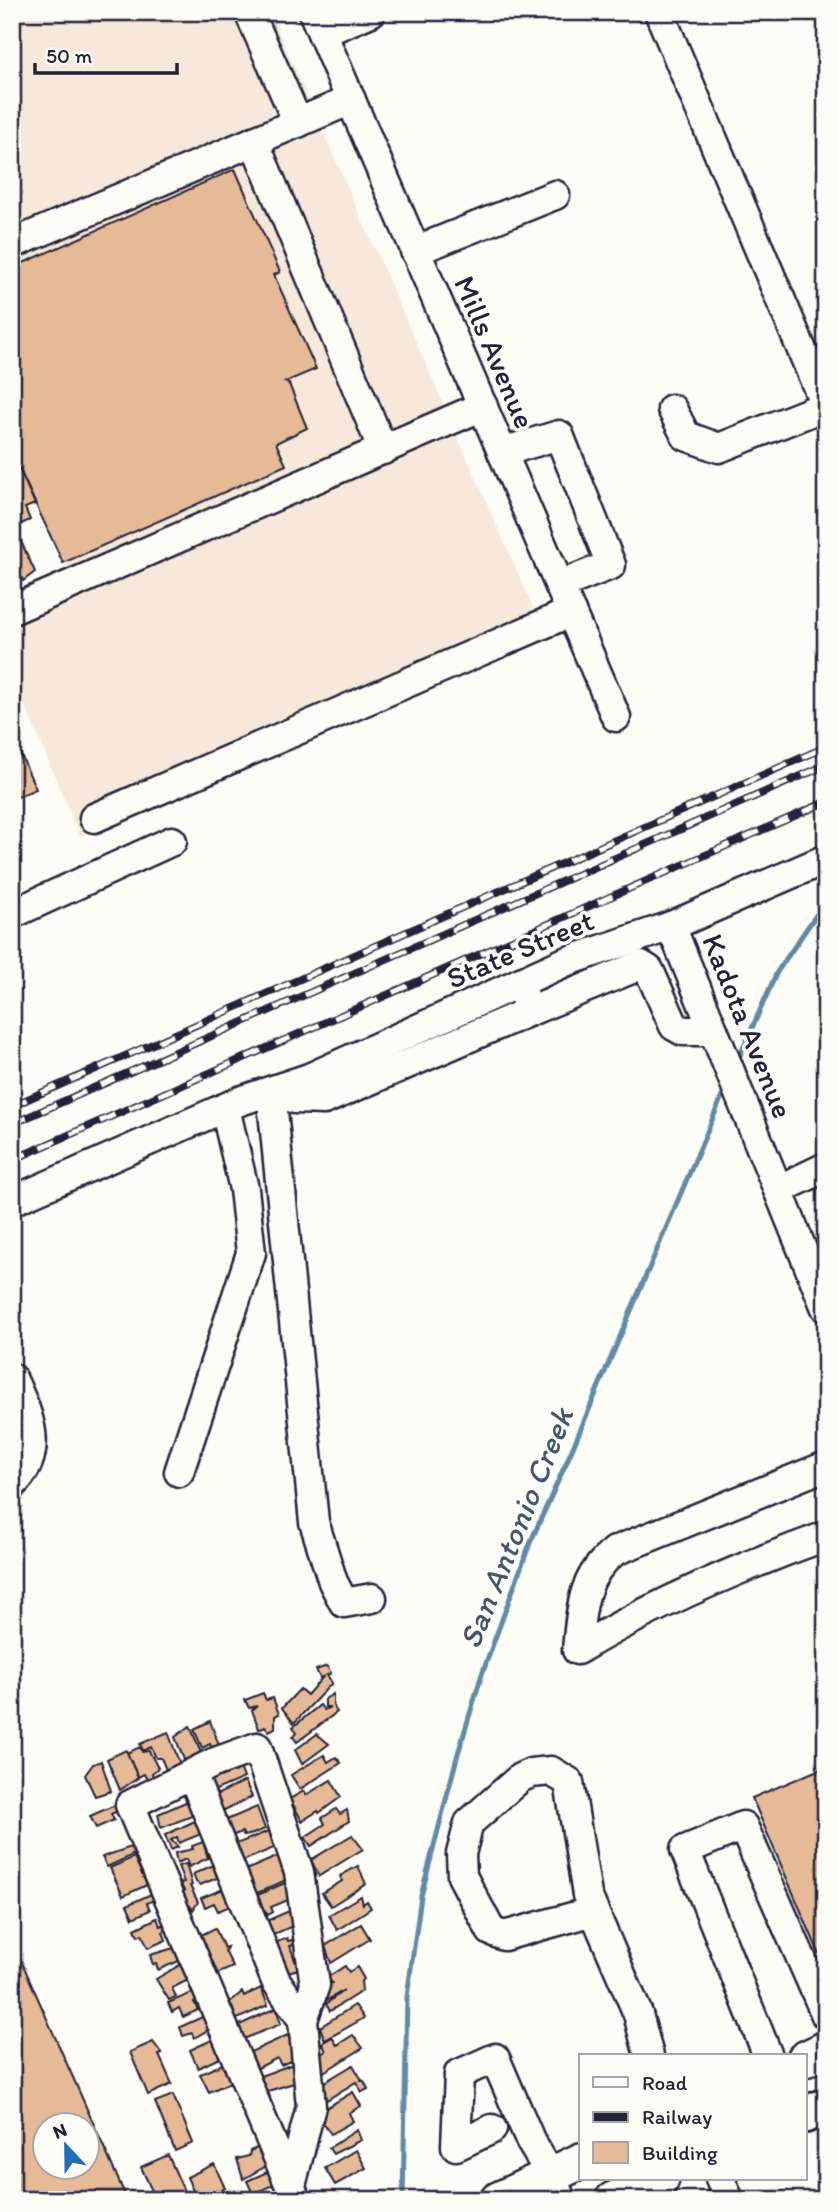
<svg xmlns="http://www.w3.org/2000/svg" width="838" height="2212" font-family="Itim,sans-serif">
<rect width="100%" height="100%" fill="#fdfcf7"/>
<filter id="ink" filterUnits="userSpaceOnUse"><feTurbulence type="fractalNoise" baseFrequency=".0143" numOctaves="2"/><feDisplacementMap in="SourceGraphic" scale="14" xChannelSelector="R" yChannelSelector="G"/><feConvolveMatrix kernelMatrix="1 2 1 2 8 2 1 2 1" color-interpolation-filters="sRGB"/></filter>
<g filter="url(#ink)">
<path fill="#f6e8da" d="M12 12H270L547 639 80 836 12 674V594L67 567 12 422Z"/>
<g fill="none" stroke-linecap="round" stroke-linejoin="round">
<g stroke="#618aa5" stroke-width="5">
<path d="M737 1062 777 972 816 915"/>
<path d="M403 2200 407 1997 421 1896 457 1757 481 1677 530 1543 568 1459 726 1087"/>
</g>
</g>
<g fill="#e6ba96" stroke="#22223b" stroke-width="2" fill-rule="evenodd">
<path d="M235 169 280 272 274 275 316 369 285 382 289 384 307 428 276 443 286 465 63 563 12 453V268Z"/>
<path d="M12 453 35 504 25 508 30 520 15 527Z"/>
<path d="M12 522 35 572 23 581 21 577 12 582Z"/>
<path d="M12 735 36 789 12 799Z"/>
<path d="M826 986V1039L815 1012Z"/>
<path d="M327 1666 331 1673 327 1675 332 1683 294 1723 282 1708 300 1689 307 1695 323 1677 320 1678 316 1670Z"/>
<path d="M263 1693 266 1700 273 1698 279 1714 275 1716V1728L269 1731 265 1726 259 1729 252 1710 257 1706 249 1708 245 1700Z"/>
<path d="M333 1694V1706L337 1712 297 1742 293 1737 297 1732 293 1727 320 1705 324 1710 330 1707H325V1699Z"/>
<path d="M210 1721 220 1748 213 1750 210 1744 202 1748 194 1729Z"/>
<path d="M190 1726 202 1755 185 1762 175 1737Z"/>
<path d="M168 1732 181 1767 167 1772 161 1758H156L151 1747 143 1751 140 1744Z"/>
<path d="M317 1734 329 1744 302 1764 295 1750Z"/>
<path d="M140 1747 142 1752 149 1751 158 1768 152 1773 153 1777 147 1780 144 1774 138 1777 127 1753Z"/>
<path d="M126 1750 138 1778 120 1790 107 1759Z"/>
<path d="M324 1755 328 1762 336 1757 341 1763 300 1789 291 1775Z"/>
<path d="M101 1761 111 1791 95 1796 85 1775 93 1764Z"/>
<path d="M238 1762 244 1778 209 1793 204 1778Z"/>
<path d="M825 1767 826 1768V1969L752 1798Z"/>
<path d="M331 1780 341 1797 319 1813 318 1811 302 1821 290 1799 304 1791 306 1795Z"/>
<path d="M245 1781 252 1797 216 1814 214 1796Z"/>
<path d="M188 1801 192 1816 161 1828 158 1814Z"/>
<path d="M115 1805 118 1811 111 1814 114 1820 96 1828 90 1816Z"/>
<path d="M257 1807 265 1829 253 1834 244 1836 242 1832 231 1836 224 1821Z"/>
<path d="M336 1809 340 1814 347 1810 349 1821 311 1846 305 1837 325 1824 322 1818Z"/>
<path d="M197 1820 201 1834 179 1843 177 1837 171 1840 178 1847 171 1850 165 1835Z"/>
<path d="M269 1831 274 1848 238 1863 231 1846Z"/>
<path d="M352 1835 363 1849 319 1876 311 1860Z"/>
<path d="M203 1842 208 1858 189 1867 186 1859 177 1863 175 1853 193 1849 192 1846Z"/>
<path d="M134 1846 137 1853 107 1867 102 1857Z"/>
<path d="M279 1856 282 1859 281 1868 286 1880 251 1896 241 1872Z"/>
<path d="M134 1857 147 1885 123 1896 110 1868Z"/>
<path d="M186 1864 192 1885 190 1886 198 1902 193 1910 190 1906 185 1908 179 1893 184 1891 180 1883 184 1882 178 1866Z"/>
<path d="M211 1866H214L217 1878 200 1885 196 1882 193 1874Z"/>
<path d="M358 1866 366 1884 331 1906 322 1893 342 1881 340 1876Z"/>
<path d="M287 1882 293 1898 271 1907 273 1912 268 1915 264 1910 267 1917 262 1919 253 1897Z"/>
<path d="M228 1887 233 1905 218 1911 214 1903 205 1907 201 1898Z"/>
<path d="M151 1894 154 1900 147 1903 150 1910 133 1918 127 1905Z"/>
<path d="M361 1896 363 1904 367 1901 371 1908 337 1930 329 1915Z"/>
<path d="M289 1911 295 1925 270 1936 264 1922Z"/>
<path d="M157 1918 160 1926 164 1924 167 1930 163 1932 166 1940 148 1948 142 1934 138 1936 135 1929Z"/>
<path d="M361 1924 370 1939 331 1963 325 1946Z"/>
<path d="M215 1928 224 1948 227 1947 225 1951 233 1967 217 1974 201 1935Z"/>
<path d="M287 1938 288 1941 292 1940 294 1945 290 1946 298 1969 282 1974 272 1944Z"/>
<path d="M12 1940 126 2197 119 2200H12V2166L15 2165 12 2159ZM46 2124H88V2166H46Z"/>
<path d="M174 1948 179 1961 158 1970 156 1964 153 1965 150 1955Z"/>
<path d="M180 1965 188 1980 172 1988 176 1997 169 2000 156 1979Z"/>
<path d="M345 1966 349 1972 357 1967 364 1979 361 1981 362 1991 330 2011 326 2004 344 1990 324 2002 318 1992 332 1983 328 1977Z"/>
<path d="M261 1988 268 2005 233 2021 230 2013 234 2012 230 2002 242 1992 244 1996Z"/>
<path d="M199 1990 202 1999 194 2002 198 2010 183 2017 179 2008 172 2012 168 2003Z"/>
<path d="M355 2005 364 2018 325 2040 320 2027Z"/>
<path d="M276 2008 281 2024 241 2040 238 2034 242 2033 235 2027Z"/>
<path d="M209 2014 213 2027 194 2038 192 2033 183 2036 180 2027Z"/>
<path d="M288 2035 295 2059 281 2065 277 2058 252 2071 246 2054Z"/>
<path d="M353 2035 363 2048 322 2073 318 2056 326 2051 322 2043 332 2037 337 2045Z"/>
<path d="M216 2038 224 2056 198 2068 190 2050Z"/>
<path d="M153 2042 162 2054 159 2055 172 2084 148 2095 130 2052Z"/>
<path d="M225 2063 233 2081 209 2092 200 2074Z"/>
<path d="M296 2063 297 2082 268 2091 270 2097 263 2100 252 2079Z"/>
<path d="M353 2065 362 2080 360 2081H364L368 2089 362 2092 356 2082 325 2101 318 2086Z"/>
<path d="M353 2092 361 2106 349 2113 353 2121 331 2134 316 2114Z"/>
<path d="M173 2095 193 2143 175 2151 155 2102Z"/>
<path d="M357 2130 361 2140 333 2154 329 2148Z"/>
<path d="M259 2147 270 2164 243 2179 237 2159 249 2156 250 2151Z"/>
<path d="M356 2150 366 2168 335 2185 325 2168Z"/>
<path d="M168 2155 188 2200H156L141 2167Z"/>
<path d="M214 2164 225 2188 221 2190 223 2195 212 2200H197L187 2177Z"/>
<path d="M274 2169 275 2184 253 2194 247 2181Z"/>
<path d="M278 2189 283 2200H264L262 2196Z"/>
</g>
<g fill="none" stroke-linecap="round" stroke-linejoin="round">
<defs>
<g id="minor">
<path d="M249 12 298 123"/>
<path d="M313 12 616 717"/>
<path d="M659 12 826 407"/>
<path d="M322 33 371 12"/>
<path d="M254 141 383 450"/>
<path d="M12 244 351 100"/>
<path d="M415 251 555 195"/>
<path d="M672 409 686 436 719 448 825 406"/>
<path d="M502 452 559 435 611 565 560 585"/>
<path d="M12 610 483 406"/>
<path d="M94 818 571 612"/>
<path d="M12 914 172 841"/>
<path d="M671 926 826 1308"/>
<path d="M530 1011 641 965 649 970 674 1026 683 1031H713"/>
<path d="M283 1087 295 1099 324 1100 530 1011 519 983"/>
<path d="M271 1091 314 1522 333 1582 344 1603 372 1598"/>
<path d="M778 1190 826 1167"/>
<path d="M12 1201 240 1101 309 1078 565 962 671 926 826 859"/>
<path d="M12 1378C28 1414 47 1452 12 1485"/>
<path d="M826 1466 615 1551C581 1577 581 1611 577 1650 656 1603 740 1567 826 1536"/>
<path d="M179 1472 251 1253 244 1189 225 1108"/>
<path d="M192 1774 276 1981 303 2020"/>
<path d="M594 1911 504 1936 491 1931 462 1876 461 1854 469 1823 520 1778 531 1773 551 1771 569 1782 587 1895 638 2014 649 2056"/>
<path d="M768 2056 685 1850 743 1826 826 2015"/>
<path d="M492 2129 456 2146 459 2074 495 2058 531 2142 551 2175 561 2200"/>
<path d="M720 2179 729 2200"/>
<path d="M291 2186 311 2106 303 2020 315 1985 299 1872 257 1747 213 1763 130 1805 296 2200"/>
</g>
<g id="major">
<path d="M805 2059 826 2049"/>
<path d="M805 2115 826 2106"/>
<path d="M498 2200 581 2161"/>
<path d="M613 2200 661 2179"/>
</g>
</defs>
<use href="#minor" stroke="#22223b" stroke-width="33"/>
<use href="#major" stroke="#22223b" stroke-width="40"/>
<use href="#minor" stroke="#fdfcf7" stroke-width="28"/>
<use href="#major" stroke="#fdfcf7" stroke-width="35"/>
<defs>
<g id="rail">
<path d="M12 1106 826 747"/>
<path d="M12 1124 826 765"/>
<path d="M12 1160 826 802"/>
</g>
</defs>
<use href="#rail" stroke="#22223b" stroke-width="8"/>
<use href="#rail" stroke="#fdfcf7" stroke-width="5" stroke-dasharray="16" stroke-linecap="butt"/>
</g>
</g>
<g text-anchor="middle" dominant-baseline="central" stroke-width="7" stroke-linejoin="round" paint-order="stroke">
<g font-size="30" fill="#22223b" stroke="#fdfcf7">
<text transform="translate(495 352) rotate(67)">Mills Avenue</text>
<text transform="translate(520 949) rotate(-23)">State Street</text>
<text transform="translate(748 1026) rotate(68)">Kadota Avenue</text>
</g>
<g font-size="32" font-style="italic" fill="#425670" stroke="#fdfcf7">
<text transform="translate(516 1528) rotate(-68)">San Antonio Creek</text>
</g>
</g>
<rect width="838" height="2212" fill="none" stroke="#fdfcf7" stroke-width="42"/>
<rect x="21" y="21" width="796" height="2170" fill="none" stroke="#22223b" stroke-width="2.5" filter="url(#ink)"/>
<rect x="579" y="2054" width="228" height="126" fill="#fdfcf7" stroke="#a5a5ac" stroke-width="2"/>
<rect x="593" y="2077" width="35" height="10" fill="#fdfcf7" stroke="#a5a5ac" stroke-width="2"/>
<text x="642" y="2090" font-size="21" fill="#22223b">Road</text>
<rect x="593" y="2112" width="35" height="10" fill="#22223b" stroke="#a5a5ac" stroke-width="2"/>
<text x="642" y="2124" font-size="21" fill="#22223b">Railway</text>
<rect x="593" y="2142" width="35" height="21" fill="#e6ba96" stroke="#a5a5ac" stroke-width="2"/>
<text x="642" y="2160" font-size="21" fill="#22223b">Building</text>
<g transform="translate(66 2146) rotate(338)"><circle r="33" fill="#fdfcf7" stroke="#a5a5ac" stroke-width="2"/>
<path d="M0-5L12 26L0 18L-12 26Z" fill="#1f6fb2"/>
<text y="-10" font-size="19" font-weight="bold" text-anchor="middle" fill="#22223b">N</text>
</g>
<path d="M35 63v10h142v-10" fill="none" stroke="#22223b" stroke-width="3.5"/>
<text x="46" y="63" font-size="21" fill="#22223b" stroke="#fdfcf7" stroke-width="5" paint-order="stroke">50 m</text>
</svg>
